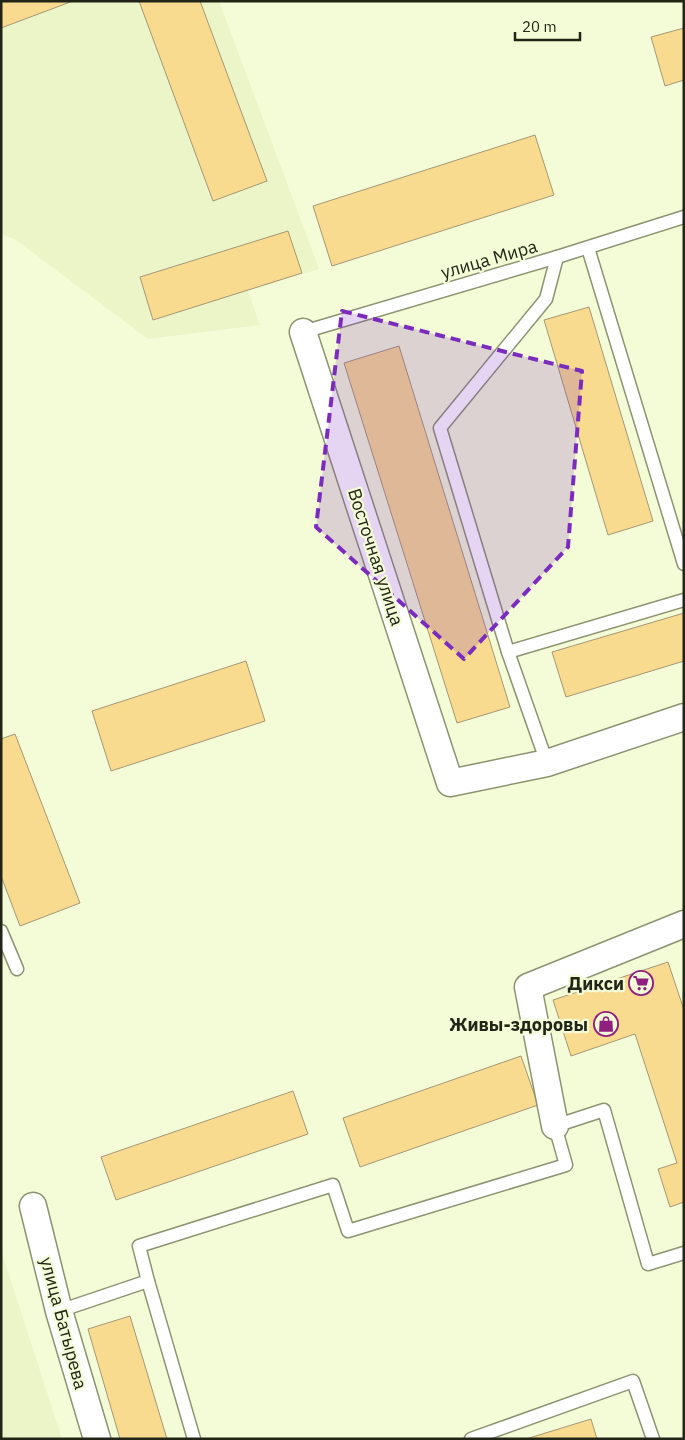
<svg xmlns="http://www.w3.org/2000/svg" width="685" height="1440" font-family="'IBM Plex Sans',sans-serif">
<rect width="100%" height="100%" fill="#f4fcd7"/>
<g fill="#ebf5c8">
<path d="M1 1H219L319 269 248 291 260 325 148 339 16 240 1 234Z"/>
<path d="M1 1250 62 1439H1Z"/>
</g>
<g fill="#f8db8f" stroke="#a49776">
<path d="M1 1H73L1 28Z"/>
<path d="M139 1H200L267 181 213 201Z"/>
<path d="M684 28V80L665 86 651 37Z"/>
<path d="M535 135 554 195 332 266 313 206Z"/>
<path d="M288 231 302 273 153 320 140 277Z"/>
<path d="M589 307 653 521 608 535 544 320Z"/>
<path d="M399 346 510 707 457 723 344 363Z"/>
<path d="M684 613V661L566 697 552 652Z"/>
<path d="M246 661 265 721 111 771 92 711Z"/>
<path d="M15 734 80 903 20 926 1 876V739Z"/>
<path d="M668 962 684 1010V1202L670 1207 658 1169 677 1163 635 1034 571 1056 553 1000Z"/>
<path d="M521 1056 538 1105 360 1167 343 1118Z"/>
<path d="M293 1091 308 1134 116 1200 101 1157Z"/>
<path d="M130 1316 167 1439H120L88 1329Z"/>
<path d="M591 1419 597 1439H526Z"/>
</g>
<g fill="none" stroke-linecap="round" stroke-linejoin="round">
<defs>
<g id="service">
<path d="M588 248 684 564"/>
<path d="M557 257 546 299 440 428 508 652 684 600"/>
<path d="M303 332 557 257 684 217"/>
<path d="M508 652 547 763"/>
<path d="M1 931 17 969"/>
<path d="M148 1281 194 1439"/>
<path d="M59 1311 148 1281 139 1246 333 1185 348 1231 566 1165 555 1126 604 1110 648 1264 684 1253"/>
<path d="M471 1439 633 1381 653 1439"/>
</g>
<g id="minor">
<path d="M303 332 450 783 547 763 684 717"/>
<path d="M555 1126 528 987 684 924"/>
<path d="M33 1206 59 1311 97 1439"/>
</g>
</defs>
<use href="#service" stroke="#8c9371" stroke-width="15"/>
<use href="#minor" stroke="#8c9371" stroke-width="29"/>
<use href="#service" stroke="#fff" stroke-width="12"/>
<use href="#minor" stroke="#fff" stroke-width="26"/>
</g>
<path fill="#7b2cbf" fill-opacity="0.2" stroke="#7b2cbf" stroke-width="4" stroke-dasharray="10 6" stroke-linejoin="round" d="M342 311 582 371 568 547 464 659 316 527Z"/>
<defs>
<symbol id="supermarket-ring" viewBox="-11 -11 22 22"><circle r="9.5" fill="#f4fcd7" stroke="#901f80" stroke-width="1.5"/><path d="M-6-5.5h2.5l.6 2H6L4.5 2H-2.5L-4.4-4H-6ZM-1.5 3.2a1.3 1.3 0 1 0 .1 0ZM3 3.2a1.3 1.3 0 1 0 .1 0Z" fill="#901f80"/></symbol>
<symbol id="shop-ring" viewBox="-11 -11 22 22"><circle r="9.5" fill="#f4fcd7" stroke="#901f80" stroke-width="1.5"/><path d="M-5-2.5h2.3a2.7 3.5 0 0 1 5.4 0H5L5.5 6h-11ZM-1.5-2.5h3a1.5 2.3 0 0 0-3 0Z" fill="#901f80"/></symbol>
</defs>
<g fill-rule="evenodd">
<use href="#supermarket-ring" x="627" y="969" width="28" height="28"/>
<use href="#shop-ring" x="592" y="1010" width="28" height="28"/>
</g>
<g text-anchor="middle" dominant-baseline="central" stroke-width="4.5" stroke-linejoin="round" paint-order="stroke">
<g font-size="18" fill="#212416" stroke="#f4fcd7">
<text transform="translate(489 259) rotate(-16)">улица Мира</text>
<text transform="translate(376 557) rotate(72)">Восточная улица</text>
<text transform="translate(64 1323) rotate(75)">улица Батырева</text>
</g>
<g font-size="18" font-weight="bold" fill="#212416" stroke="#f4fcd7" text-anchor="end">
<text x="624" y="983">Дикси</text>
<text x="588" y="1024">Живы-здоровы</text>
</g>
</g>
<rect width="685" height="1440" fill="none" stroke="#212416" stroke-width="5"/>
<path d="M515 32v8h65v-8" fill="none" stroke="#212416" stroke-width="2.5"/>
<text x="522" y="32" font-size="15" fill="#212416" stroke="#f4fcd7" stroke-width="4" paint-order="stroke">20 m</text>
</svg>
